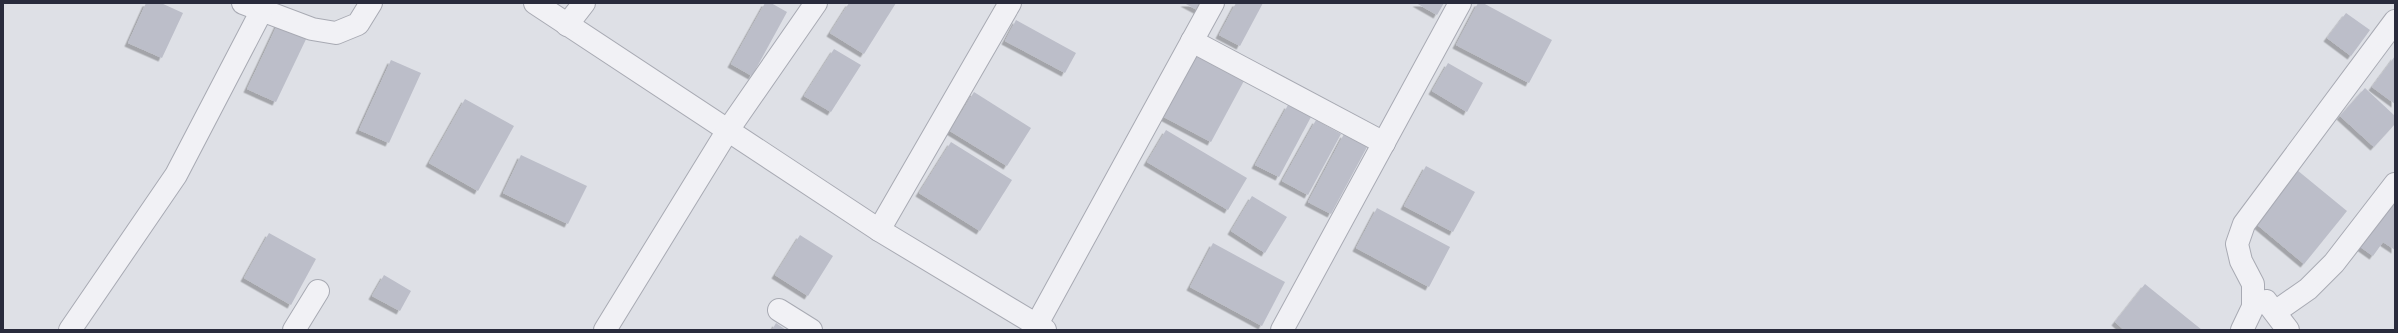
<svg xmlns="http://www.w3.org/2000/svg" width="2398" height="333" font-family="'Source Sans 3',sans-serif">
<defs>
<filter id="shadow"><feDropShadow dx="-3.5" dy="3.5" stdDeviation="0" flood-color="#0004"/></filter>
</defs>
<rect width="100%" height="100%" fill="#dee0e6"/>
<g fill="#bcbec9" filter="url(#shadow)">
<path d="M146 3H161L183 13 162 58 128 43Z"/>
<path d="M765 3H771L787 12 752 76 731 64Z"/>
<path d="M849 3H896L864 54 830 33Z"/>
<path d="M1184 3H1203L1199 11Z"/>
<path d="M1236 3H1263L1240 46 1219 35Z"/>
<path d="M1416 3H1444L1437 15Z"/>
<path d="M1478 3H1483L1552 40 1529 83 1456 45Z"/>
<path d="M2346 13 2370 30 2351 56 2327 38Z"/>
<path d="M1016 20 1076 53 1065 73 1005 41Z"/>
<path d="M279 21 308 35 276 102 247 89Z"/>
<path d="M834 49 861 65 831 112 804 96Z"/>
<path d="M1194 52 1245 79 1211 142 1160 115Z"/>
<path d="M2395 56V104L2372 87Z"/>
<path d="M391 60 421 73 389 143 359 130Z"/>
<path d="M1448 63 1483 83 1467 112 1432 91Z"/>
<path d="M2365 88 2395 116V124L2374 147 2340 116Z"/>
<path d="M974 92 1031 128 1007 166 950 131Z"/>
<path d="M465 99 514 126 478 191 429 163Z"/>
<path d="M1288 105 1311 117 1279 177 1255 165Z"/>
<path d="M1316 120 1341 134 1308 195 1282 181Z"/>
<path d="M1166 130 1247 178 1228 210 1147 162Z"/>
<path d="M1344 134 1367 147 1331 214 1308 202Z"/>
<path d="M951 142 1012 180 980 231 919 193Z"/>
<path d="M521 155 587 186 568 224 503 193Z"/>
<path d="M1426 166 1475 192 1453 232 1404 206Z"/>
<path d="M2297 170 2347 211 2304 264 2255 223Z"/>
<path d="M2395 195V250L2383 242 2373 256 2359 246Z"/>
<path d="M1252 196 1287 217 1265 253 1231 231Z"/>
<path d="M1377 208 1450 247 1429 287 1356 248Z"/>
<path d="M269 233 316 259 291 305 244 278Z"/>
<path d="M800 235 833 256 808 296 775 275Z"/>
<path d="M1213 243 1285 282 1262 326 1190 287Z"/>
<path d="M384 275 411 291 400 311 372 296Z"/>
<path d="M2145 284 2202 330H2124L2115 322Z"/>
<path d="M776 323 786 330H772Z"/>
</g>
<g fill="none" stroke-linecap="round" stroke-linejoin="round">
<defs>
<g id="minor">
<path d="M243 3 312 29 336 33 358 24 371 3"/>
<path d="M535 3 879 230 1045 330"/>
<path d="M567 25 584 3"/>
<path d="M1192 41 1384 143"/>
<path d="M879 230 1010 3"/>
<path d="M2266 301 2288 330"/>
<path d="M779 310 811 330"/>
<path d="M2275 312 2308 289 2334 263 2395 184"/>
<path d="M1037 324 1213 3"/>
<path d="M70 330 176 175 262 10"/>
<path d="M294 330 318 291"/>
<path d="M605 330 728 130 816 3"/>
<path d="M1282 330 1460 3"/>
<path d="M2242 330 2253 307V284L2241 261 2237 244 2244 224 2395 21"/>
</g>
</defs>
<use href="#minor" stroke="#a8aab3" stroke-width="24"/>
<use href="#minor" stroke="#f1f1f5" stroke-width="22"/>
</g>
<rect width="2398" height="333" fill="none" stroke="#292b3c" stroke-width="8"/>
</svg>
